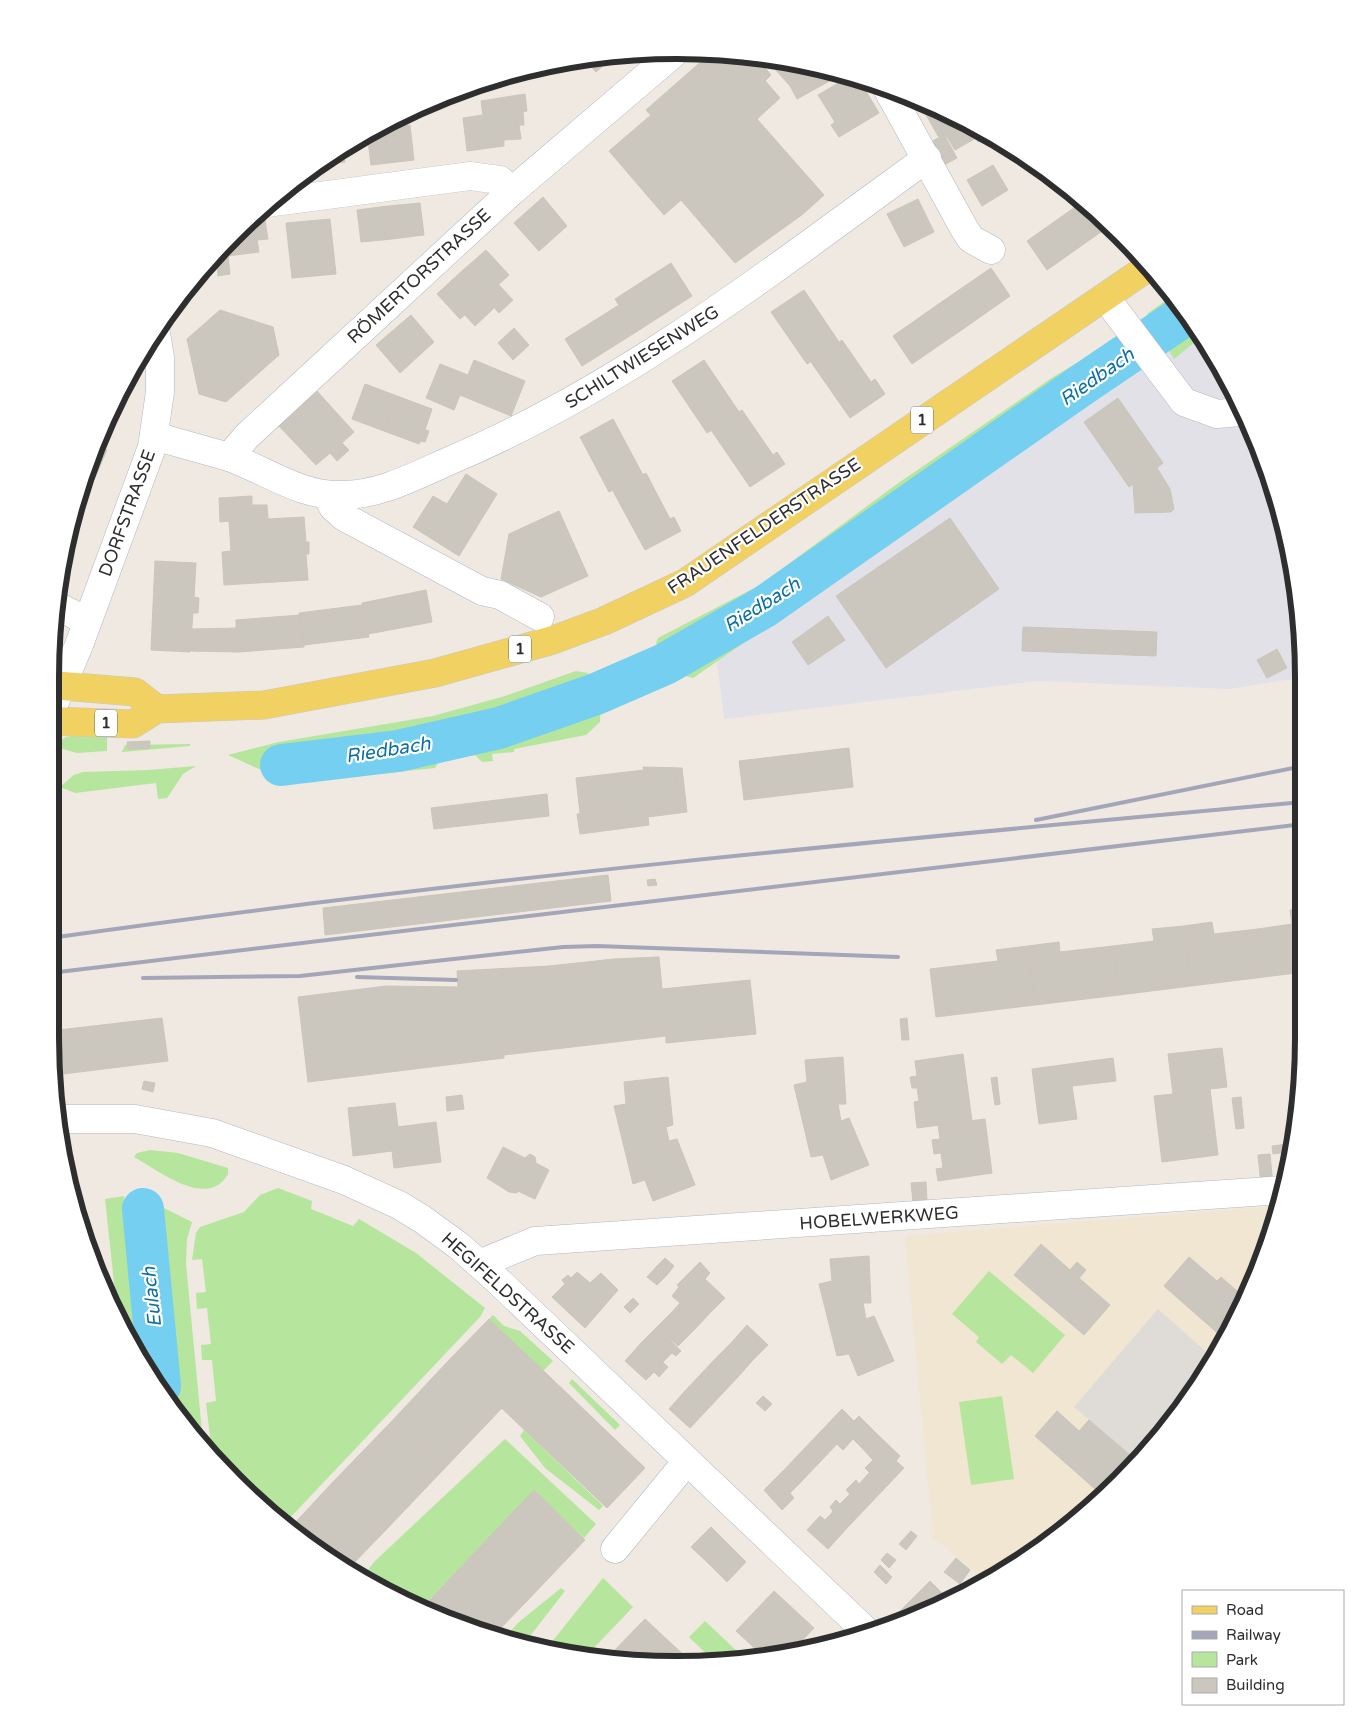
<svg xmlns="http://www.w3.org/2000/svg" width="1354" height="1715" font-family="'Varela Round',sans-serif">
<rect width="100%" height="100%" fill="#efe9e1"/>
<path fill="#e3e1e8" d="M1185 315 1220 364 1283 514 1303 636V681L1285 680 1229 689 1038 681 724 719 717 661 1083 384Z"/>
<path fill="#f0e6d1" d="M1278 1206 1256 1278 1175 1419 1091 1509 987 1582 933 1537 905 1236Z"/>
<g fill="#b6e59e">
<path d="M1172 296 1201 337 1174 359 1147 314Z"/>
<path d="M1108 345 1125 369 1122 378 1036 441 693 678 668 671 656 643 658 638 760 585 897 484 1053 377Z"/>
<path d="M576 671 588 673 601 700 600 722 586 735 514 749V752L492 754 493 761 482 762 475 755 440 760 435 768 282 784 281 779 228 755 279 742 433 716 505 696Z"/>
<path d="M77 735 107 736V751L77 753 52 746 66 737Z"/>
<path d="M190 744V746L122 752 125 745Z"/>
<path d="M196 766 183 774 167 798 158 799 156 783 75 793 60 787 74 775 83 772 148 770Z"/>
<path d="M150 1150 178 1153 228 1168V1174C208 1210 159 1171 134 1157L137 1153Z"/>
<path d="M278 1188 312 1201 311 1209 353 1226 359 1219 416 1253 485 1308 480 1317 286 1522C269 1509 227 1484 223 1463H220L212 1453 206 1403 216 1401 212 1360H202L201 1345 211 1344 207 1308 197 1309 196 1293 206 1292 202 1259 192 1260 196 1233 200 1227 244 1212 260 1195Z"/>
<path d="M124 1196 126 1211 162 1207 192 1222 187 1239 186 1264 203 1442 134 1351 117 1310 105 1199Z"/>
<path d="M989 1271 1065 1335 1033 1373 1011 1355 1002 1364 976 1342 979 1337 952 1314Z"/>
<path d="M493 1315 504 1326 520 1331 553 1361 543 1371 489 1319Z"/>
<path d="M572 1379 620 1425 615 1430 569 1383Z"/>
<path d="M1002 1396 1014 1479 971 1485 959 1402Z"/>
<path d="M524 1430 603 1506 599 1510 545 1468 520 1436Z"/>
<path d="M505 1439 596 1524 584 1538 534 1491 423 1606 361 1579 375 1561Z"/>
<path d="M603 1578 633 1607 589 1653 547 1648Z"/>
<path d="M561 1588 565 1591 523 1645 503 1639 519 1622Z"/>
<path d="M705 1621 742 1656 713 1660 689 1637Z"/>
</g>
<path fill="#dfdcd8" d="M1158 1309 1211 1356 1175 1419 1136 1460 1074 1407Z"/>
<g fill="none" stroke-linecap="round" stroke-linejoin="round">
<g stroke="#75cff0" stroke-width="42">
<path d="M281 765 398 751 499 728 596 694 665 664 764 607 1083 384 1185 315"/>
<path d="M143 1209 160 1386"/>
</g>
</g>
<g fill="#cbc7bf" stroke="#cbc5ba">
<path d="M712 52 732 54 656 121 646 110Z"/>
<path d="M732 54 743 55 780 98 757 119 824 195 803 214 735 263 681 200 664 215 609 151 651 115 656 121Z"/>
<path d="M595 55H615L596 72 584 58Z"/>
<path d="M743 55 757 58 771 75 765 81Z"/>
<path d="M766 59 840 71 850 76 838 83 835 78 797 99 790 86Z"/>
<path d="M850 76 858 78 879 113 839 137 831 125 835 122 818 95Z"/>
<path d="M525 94 527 111 523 112 524 125H519L521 139 504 140V146L467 151 463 118 483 115 481 101Z"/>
<path d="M935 107 955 115 989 136 978 142 976 138 955 150 947 137 941 141 925 113Z"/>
<path d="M410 125 414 160 371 165 367 132Z"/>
<path d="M938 138 940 141 946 138 957 158 944 165 931 142Z"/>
<path d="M343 148 345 162 329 164 328 159Z"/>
<path d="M993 165 1008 190 982 206 967 180Z"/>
<path d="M543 197 567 226 539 251 514 223Z"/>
<path d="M918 199 934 232 904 247 887 214Z"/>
<path d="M1083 202 1109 227 1098 234 1078 205Z"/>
<path d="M420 203 424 235 392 239 388 206Z"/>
<path d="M1078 205 1098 234 1047 270 1027 241Z"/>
<path d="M388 206 392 239 361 242 357 210Z"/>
<path d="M330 219 336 274 292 278 286 223Z"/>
<path d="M265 220 268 239 257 240 259 252 228 256 230 274 218 276 216 254 247 222Z"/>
<path d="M486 250 509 275 485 297 462 271Z"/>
<path d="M216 254 217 267 202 268 205 264Z"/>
<path d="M671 263 692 296 636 332 615 299Z"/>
<path d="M991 268 1010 296 963 329 943 301Z"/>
<path d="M462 271 485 297 460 319 437 294Z"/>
<path d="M498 284 513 300 499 313 485 297Z"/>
<path d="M804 290 839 342 807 364 771 312Z"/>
<path d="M485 297 494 308 475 326 465 315Z"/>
<path d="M943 301 963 329 912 364 893 336Z"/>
<path d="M619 305 636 332 582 366 565 339Z"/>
<path d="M220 310 273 327 279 355 226 402 199 394 187 339Z"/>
<path d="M411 315 434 342 400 373 376 345Z"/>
<path d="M514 328 529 345 513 360 498 343Z"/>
<path d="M842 340 871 382 875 379 885 394 850 418 811 362Z"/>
<path d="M474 360 525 381 511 416 460 395Z"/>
<path d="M704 360 739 412 707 433 672 381Z"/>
<path d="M440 364 468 375 454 410 426 398Z"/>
<path d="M365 384 397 396 384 431 352 419Z"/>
<path d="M316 390 354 432 342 443 349 450 337 461 330 453 316 465 277 424Z"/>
<path d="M397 396 432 409 425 430 429 431 425 442 421 441 419 444 384 431Z"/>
<path d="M1118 398 1163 463 1157 468 1170 489 1174 509 1171 512 1135 513 1133 484 1129 487 1084 422Z"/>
<path d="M742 410 773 455 777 452 785 464 750 487 711 430Z"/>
<path d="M613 419 643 475 609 492 580 437Z"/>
<path d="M99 441 98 446 107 450 94 480 89 477 78 502 83 475Z"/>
<path d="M646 473 670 519 674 517 681 531 645 550 613 491Z"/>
<path d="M466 474 497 494 459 556 413 527 433 496 447 504Z"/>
<path d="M252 496V505H267L268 519 304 517 306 542H309V554H306L308 580 224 585 222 552 231 551 229 521 220 522 219 498Z"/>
<path d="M559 511 588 576 541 597 501 579 509 534Z"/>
<path d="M950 518 999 589 886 668 836 596Z"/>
<path d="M155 561 196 563 194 597 199 598 198 613H193L190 652 151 650Z"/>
<path d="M426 590 432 622 368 634 362 603Z"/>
<path d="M362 605 369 637 304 645 299 613Z"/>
<path d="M300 615 304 647 239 652 190 651 192 629 236 628V620Z"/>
<path d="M828 616 845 640 808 665 792 642Z"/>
<path d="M1023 627 1157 632 1156 656 1022 651Z"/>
<path d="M1277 649 1287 668 1267 678 1257 660Z"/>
<path d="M150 741V748L128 749 127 742Z"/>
<path d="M849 748 853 787 744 800 739 761Z"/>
<path d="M643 767 682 768 687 812 648 817 649 825 580 834 577 814 630 807 631 817 679 810 675 773 644 771Z"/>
<path d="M644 770 675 773 679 810 631 817 630 807 580 813 576 778Z"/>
<path d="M547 794 549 816 434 829 431 808Z"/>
<path d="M608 875 611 901 325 935 323 908Z"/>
<path d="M655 879 657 885 648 886 647 880Z"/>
<path d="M1304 908V972L1264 977 1258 929 1292 924 1290 910Z"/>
<path d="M1212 922 1214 934 1258 929 1264 977 1191 986 1184 926Z"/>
<path d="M1184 926 1191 986 1119 995 1113 946 1154 941 1152 929Z"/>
<path d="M1059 942 1060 952 1113 946 1119 995 1035 1005 1028 946Z"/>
<path d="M1028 946 1035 1005 936 1017 930 969 998 961 996 950Z"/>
<path d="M659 957 662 989 750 980 756 1034 666 1043V1036L504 1055V1058L308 1082 298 997 386 986 458 987 457 971 549 966 614 959Z"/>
<path d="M162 1018 168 1061 55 1075 50 1031Z"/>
<path d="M907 1018 909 1040H902L900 1019Z"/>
<path d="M1304 1024V1038L1302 1055 1298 1025Z"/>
<path d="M1222 1048 1227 1087 1210 1089 1218 1155 1162 1162 1154 1096 1173 1094 1168 1054Z"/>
<path d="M963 1054 972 1121 917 1128 914 1102 919 1101 917 1088H912L910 1077 917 1076 915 1061Z"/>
<path d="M843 1057 846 1104H838L841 1121 849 1118 869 1165 831 1180 823 1155 811 1157 794 1085 807 1082 805 1060Z"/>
<path d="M1113 1058 1116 1081 1072 1086 1077 1119 1039 1124 1032 1069Z"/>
<path d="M668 1077 673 1125 666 1127 669 1141 677 1139 695 1185 653 1201 645 1180 633 1184 614 1106 626 1104 624 1082Z"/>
<path d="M997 1077 1000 1104 995 1105 991 1078Z"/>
<path d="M144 1081 155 1083 153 1092 142 1089Z"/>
<path d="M462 1095 464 1109 447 1111 446 1097Z"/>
<path d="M1241 1097 1244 1128 1236 1129 1232 1098Z"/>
<path d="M395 1103 398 1127 436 1122 441 1162 394 1168 392 1151 353 1156 348 1108Z"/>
<path d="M985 1119 992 1173 938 1181 936 1169 943 1168 941 1153 934 1154 932 1140 940 1139 938 1125Z"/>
<path d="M1294 1143 1293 1151 1273 1154 1272 1146Z"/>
<path d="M503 1147 525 1158 530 1154 535 1157 536 1163 549 1170 535 1199 518 1191 517 1193 509 1192 487 1178Z"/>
<path d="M1270 1154 1273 1185 1261 1186 1258 1155Z"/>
<path d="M926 1182 927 1201 913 1202 911 1183Z"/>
<path d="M1041 1244 1070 1270 1077 1262 1086 1270 1079 1278 1110 1305 1084 1335 1014 1275Z"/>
<path d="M869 1256 871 1303H863L866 1319 874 1316 894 1361 858 1376 849 1354 837 1356 819 1284 832 1281 830 1259Z"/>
<path d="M1189 1257 1217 1281 1221 1277 1245 1298 1222 1337 1164 1286Z"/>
<path d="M665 1258 674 1266 667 1275 657 1266Z"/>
<path d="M700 1262 710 1273 705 1279 725 1298 709 1314 677 1285Z"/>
<path d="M657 1266 667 1275 657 1285 647 1277Z"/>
<path d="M577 1272 590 1283 601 1273 618 1290 585 1328 552 1297 565 1284 562 1280 568 1275 571 1278Z"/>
<path d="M679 1287 709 1314 693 1331 673 1311 680 1303 672 1296Z"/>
<path d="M633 1298 639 1304 630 1313 624 1307Z"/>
<path d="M673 1311 693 1331 678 1346 657 1327Z"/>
<path d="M489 1319 572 1398 533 1438 450 1359Z"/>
<path d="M747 1325 768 1345 752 1361 732 1342Z"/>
<path d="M657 1327 681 1351 676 1356 672 1353 662 1363 641 1343Z"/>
<path d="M732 1342 752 1361 737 1378 716 1358Z"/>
<path d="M641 1343 668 1367 659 1377 654 1372 646 1380 625 1361Z"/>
<path d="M716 1358 737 1378 721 1395 700 1375Z"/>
<path d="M450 1359 502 1408 442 1471 391 1422Z"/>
<path d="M700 1375 721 1395 705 1412 684 1392Z"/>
<path d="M684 1392 705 1412 690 1428 669 1409Z"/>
<path d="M763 1396 772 1404 765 1411 756 1403Z"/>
<path d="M572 1398 645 1468 607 1508 533 1438Z"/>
<path d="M842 1409 854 1421 859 1416 876 1433 862 1448 853 1439 843 1450 822 1430Z"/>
<path d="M1057 1411 1079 1431 1089 1420 1136 1460 1103 1496 1035 1436Z"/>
<path d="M391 1422 442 1471 383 1533 332 1483Z"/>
<path d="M822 1430 837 1444 818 1464 803 1450Z"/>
<path d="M876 1433 900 1456 896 1461 904 1468 885 1488 865 1468 873 1460 862 1448Z"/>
<path d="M803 1450 818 1464 799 1484 784 1470Z"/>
<path d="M784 1470 799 1484 790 1493 794 1498 782 1510 764 1490Z"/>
<path d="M869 1473 885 1488 865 1509 846 1490 856 1480 859 1484Z"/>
<path d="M332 1483 383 1533 348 1569 292 1526Z"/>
<path d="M534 1490 585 1540 526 1602 474 1553Z"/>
<path d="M850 1494 865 1509 847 1528 831 1514 833 1511 830 1507 836 1500 840 1504Z"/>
<path d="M831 1514 847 1528 828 1549 807 1530 820 1516 825 1520Z"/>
<path d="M711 1527 728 1544 709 1564 691 1547Z"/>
<path d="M911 1531 917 1536 906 1550 899 1544Z"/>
<path d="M728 1544 746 1562 727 1582 709 1564Z"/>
<path d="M474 1553 526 1602 494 1635 424 1606Z"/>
<path d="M887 1553 896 1560 889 1568 881 1560Z"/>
<path d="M956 1558 970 1570 960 1584 944 1572Z"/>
<path d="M880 1565 892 1577 886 1584 874 1572Z"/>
<path d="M930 1581 948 1599 900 1619 896 1615Z"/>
<path d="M774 1591 814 1628 793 1650 761 1654 736 1631Z"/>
<path d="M645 1619 688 1659 683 1664 609 1656Z"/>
</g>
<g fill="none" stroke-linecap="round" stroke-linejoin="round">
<defs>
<g id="minor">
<path d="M888 90 965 230 971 239 991 250"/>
<path d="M267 203 470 176 500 180 511 192"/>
<path d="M1105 297 1184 402 1217 414 1240 412"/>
<path d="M154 436 229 457 247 436 511 192 674 53"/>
<path d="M229 457C268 471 299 496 342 495 380 495 415 476 449 461 624 387 774 269 927 158"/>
<path d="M327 495 333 507 344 517 482 591 500 595 540 617"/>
<path d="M57 606 87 621"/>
<path d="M51 711 79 645 152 447 160 392V358L156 333"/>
<path d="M61 1119H135L212 1133 344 1180 399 1205 422 1219 459 1246 496 1279 867 1632"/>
<path d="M479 1264 535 1241 1283 1190"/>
<path d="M615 1549 687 1461"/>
</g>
<g id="primary">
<path d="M51 685 135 692 157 709"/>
<path d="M51 721 133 724 157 709 264 705 435 673 553 640 604 621 685 583 1150 266"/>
</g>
</defs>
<use href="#minor" stroke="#b4b7c1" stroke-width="29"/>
<use href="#primary" stroke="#c9c9c9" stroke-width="29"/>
<use href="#minor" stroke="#fff" stroke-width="28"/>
<use href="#primary" stroke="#f2d163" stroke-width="28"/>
<g stroke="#a3a6b8" stroke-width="4">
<path d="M1036 820 1303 766"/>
<path d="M50 938C466 879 885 840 1303 802"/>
<path d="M50 973 1303 824"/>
<path d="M357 977 456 980"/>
<path d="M143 978 300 976 563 947 597 946 898 957"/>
</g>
</g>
<g text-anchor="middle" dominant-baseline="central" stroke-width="4.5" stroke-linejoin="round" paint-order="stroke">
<g fill="#fff" stroke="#6d6d6d" stroke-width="1">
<rect x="911" y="406.5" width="22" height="27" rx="4"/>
<rect x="509" y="635.5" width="22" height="27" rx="4"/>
<rect x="95" y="709.5" width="22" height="27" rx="4"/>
</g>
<g font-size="16" font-weight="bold" fill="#2e2e2e">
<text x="922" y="420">1</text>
<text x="520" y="649">1</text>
<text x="106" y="723">1</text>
</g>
<g font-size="18" fill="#2e2e2e" stroke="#fff">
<text transform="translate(419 276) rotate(-43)">RÖMERTORSTRASSE</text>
<text transform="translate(642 357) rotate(-32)">SCHILTWIESENWEG</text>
<text transform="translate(127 513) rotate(-70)">DORFSTRASSE</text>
<text transform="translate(764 526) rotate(-34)">FRAUENFELDERSTRASSE</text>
<text transform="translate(879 1218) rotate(-4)">HOBELWERKWEG</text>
<text transform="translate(508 1293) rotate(42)">HEGIFELDSTRASSE</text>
</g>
<g font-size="19" font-style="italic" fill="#0d6fa3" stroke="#fff">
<text transform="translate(1097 377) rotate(-35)">Riedbach</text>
<text transform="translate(762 605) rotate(-32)">Riedbach</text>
<text transform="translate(388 750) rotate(-9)">Riedbach</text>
<text transform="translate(152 1297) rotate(-96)">Eulach</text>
</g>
</g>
<path d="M0 0H1354V1715H0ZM677 59H677A618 618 0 0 1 1295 677V1038A618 618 0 0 1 677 1656H677A618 618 0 0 1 59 1038V677A618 618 0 0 1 677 59Z" fill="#fff" fill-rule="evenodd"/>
<path fill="none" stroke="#2e2e2e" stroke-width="6" d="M677 59H677A618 618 0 0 1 1295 677V1038A618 618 0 0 1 677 1656H677A618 618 0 0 1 59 1038V677A618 618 0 0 1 677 59Z"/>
<rect x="1182" y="1590" width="162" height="115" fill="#ffffff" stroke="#ababab"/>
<rect x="1192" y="1606" width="25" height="8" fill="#f2d163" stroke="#ababab"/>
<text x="1226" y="1615" font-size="15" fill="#2e2e2e">Road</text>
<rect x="1192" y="1631" width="25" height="8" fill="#a3a6b8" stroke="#ababab"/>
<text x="1226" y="1640" font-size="15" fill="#2e2e2e">Railway</text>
<rect x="1192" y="1652" width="25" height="15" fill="#b6e59e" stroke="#ababab"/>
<text x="1226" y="1665" font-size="15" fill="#2e2e2e">Park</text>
<rect x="1192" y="1678" width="25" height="15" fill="#cbc7bf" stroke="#ababab"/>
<text x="1226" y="1690" font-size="15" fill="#2e2e2e">Building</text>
</svg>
